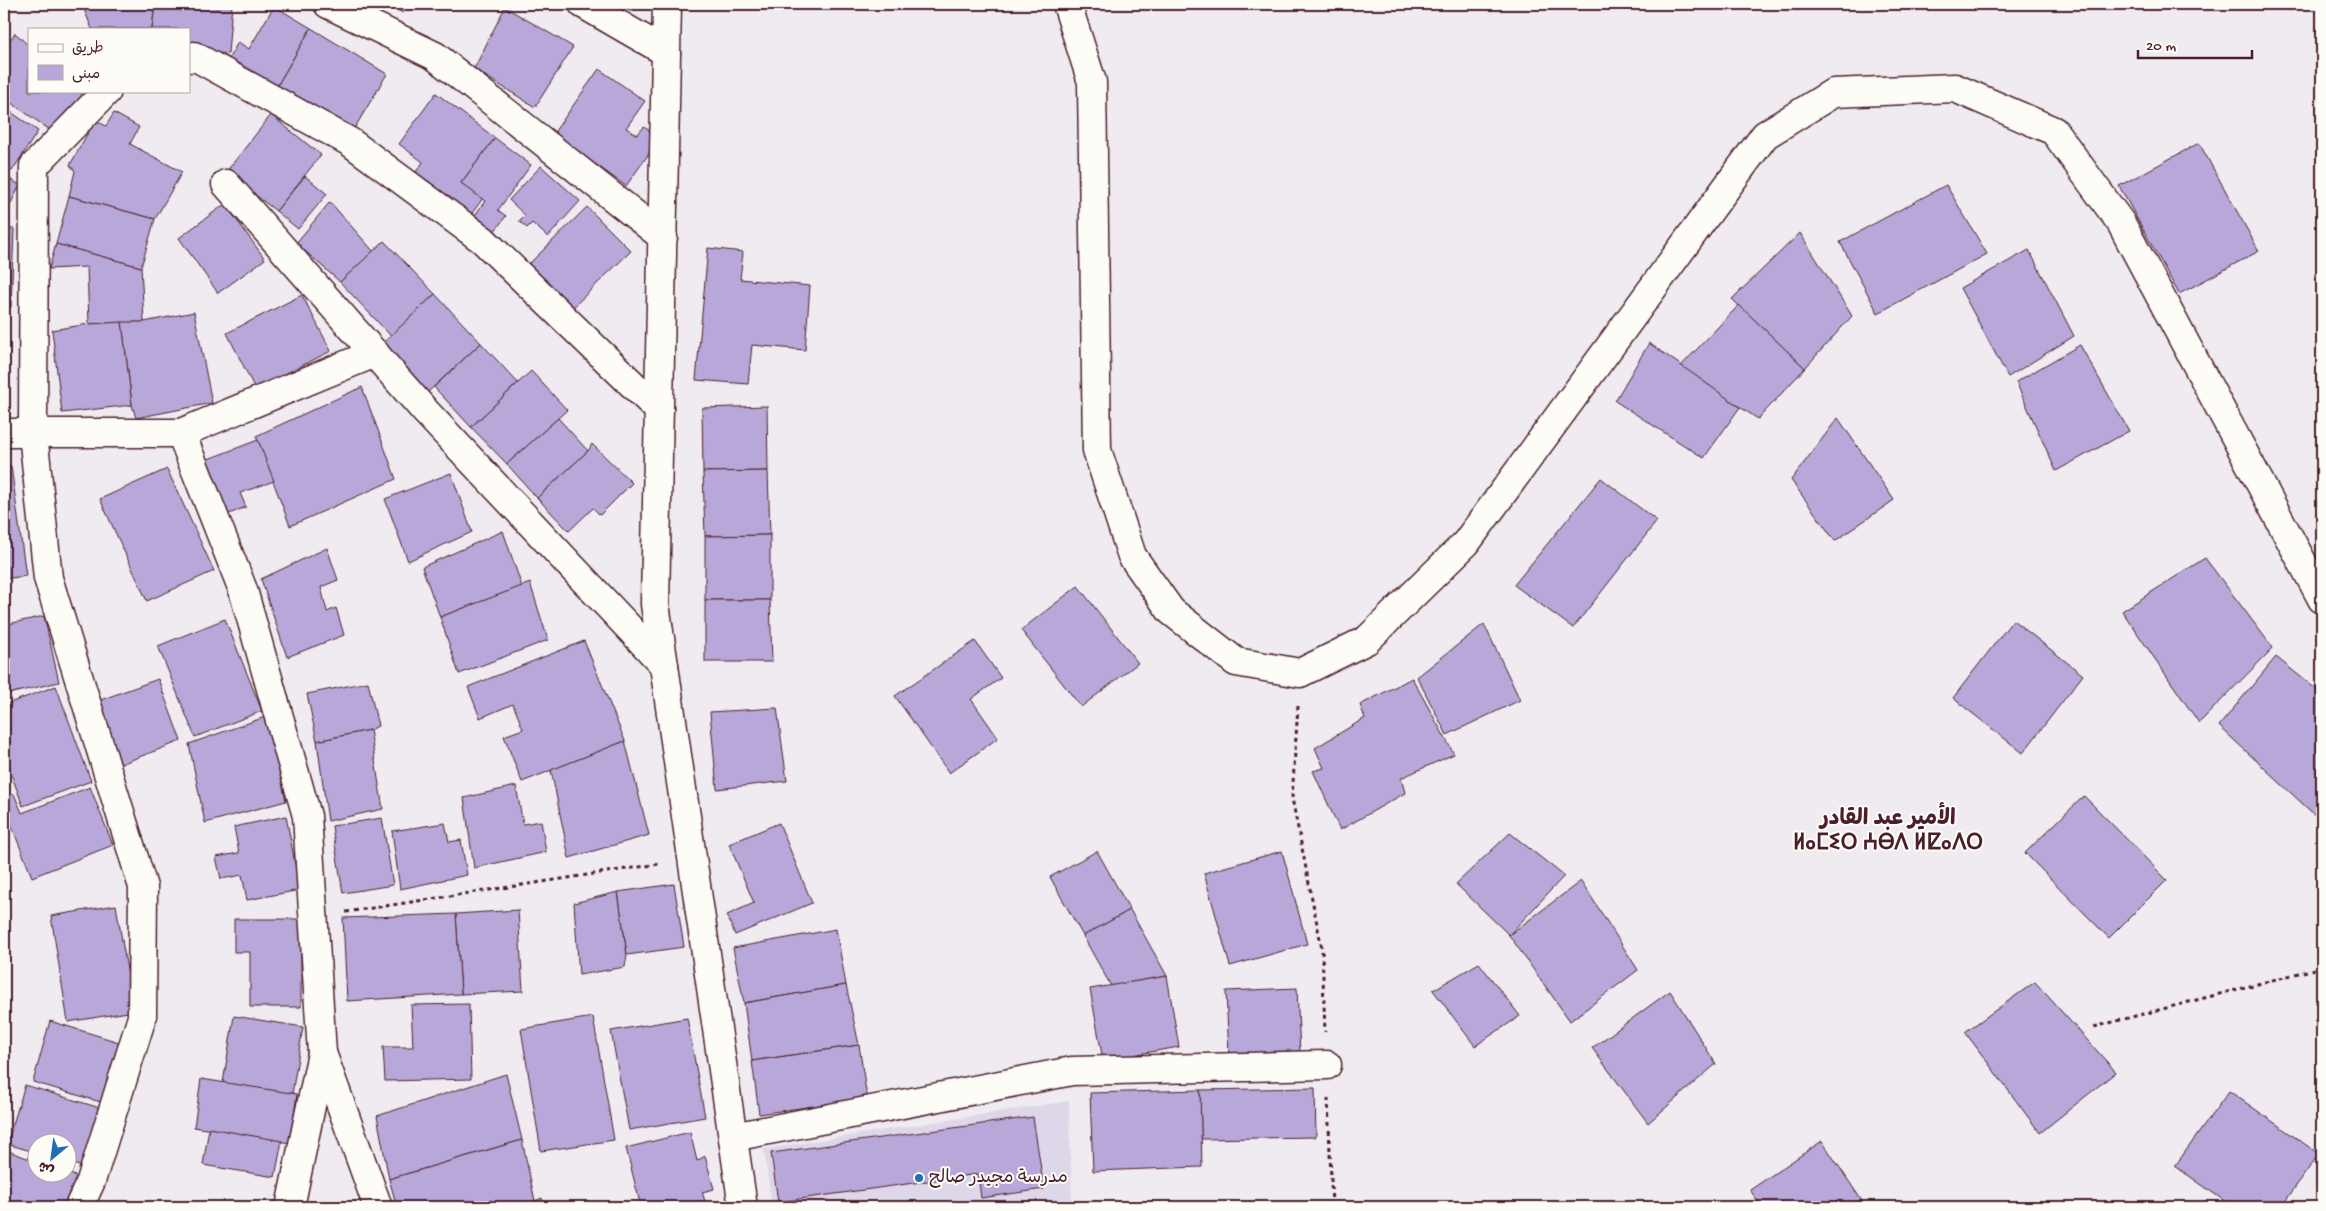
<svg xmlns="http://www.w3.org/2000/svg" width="2326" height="1211" font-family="'Gochi Hand','Playpen Sans Arabic','Noto Sans Tifinagh',sans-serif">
<rect width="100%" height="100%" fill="#efebf1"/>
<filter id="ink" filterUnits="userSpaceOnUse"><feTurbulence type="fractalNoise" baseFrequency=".02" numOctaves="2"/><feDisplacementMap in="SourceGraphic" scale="10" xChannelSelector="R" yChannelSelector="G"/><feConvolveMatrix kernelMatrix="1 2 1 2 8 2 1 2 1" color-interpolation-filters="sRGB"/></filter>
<g filter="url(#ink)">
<path fill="#ded7ea" d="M1069 1101 1072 1207H772L764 1149Z"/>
<g fill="#b8a8d9" stroke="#4a1f2b">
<path d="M82 4H155L152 29H92Z"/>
<path d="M155 4H232L228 54 189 50V29H152Z"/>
<path d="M386 4H408L403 13Z"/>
<path d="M274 6 311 28 273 93 225 65 238 42 249 49Z"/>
<path d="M505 7 573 47 535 107 474 69Z"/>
<path d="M311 28 387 74 351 134 276 88Z"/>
<path d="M15 33 29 46V91H78L83 96 53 132 4 98V49Z"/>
<path d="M599 69 645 101 626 128 637 135 644 127 660 138 626 186 553 134Z"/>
<path d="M436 93 495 138 461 183 483 198 470 216 413 176 423 162 399 144Z"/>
<path d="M4 107 38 131 12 171 4 166Z"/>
<path d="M114 113 139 127 130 144 182 172 155 219 69 196 75 171 70 165 95 120 106 126Z"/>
<path d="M271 115 321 155 276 211 226 172Z"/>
<path d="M495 138 531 165 498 210 506 216 491 236 471 221 485 201 461 183Z"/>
<path d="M2199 143 2259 251 2179 294 2119 186Z"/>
<path d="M541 166 580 201 548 237 532 223 527 228 519 221 525 215 509 200Z"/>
<path d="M4 176 20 185 4 217Z"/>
<path d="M305 176 327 194 298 229 276 211Z"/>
<path d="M1946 185 1987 254 1878 313 1840 242Z"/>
<path d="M69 196 155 219 141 267 56 244Z"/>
<path d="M330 202 374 252 340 282 296 243Z"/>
<path d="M225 204 265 259 218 293 179 238Z"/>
<path d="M587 207 631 251 569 311 526 267Z"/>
<path d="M4 229H14L11 307H4Z"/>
<path d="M1800 233 1852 316 1805 368 1732 299Z"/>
<path d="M384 241 435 294 391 336 340 282Z"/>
<path d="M56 244 141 267 144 322 89 324 87 267 49 269Z"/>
<path d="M708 248 743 252 740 279 810 286 805 350 752 345 748 384 696 380Z"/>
<path d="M2029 250 2074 336 2008 377 1960 288Z"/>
<path d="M435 294 481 343 427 393 382 344Z"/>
<path d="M302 295 331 351 255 389 227 333Z"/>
<path d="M1739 305 1805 368 1758 419 1680 367Z"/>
<path d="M194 312 212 403 136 418 132 405 122 322H144Z"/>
<path d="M122 322 132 405 62 413 52 330 89 324Z"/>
<path d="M481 343 518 383 471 427 434 387Z"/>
<path d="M1649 343 1740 407 1704 458 1615 401Z"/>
<path d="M2080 345 2129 431 2056 471 2016 382Z"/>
<path d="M531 371 567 410 507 464 471 427Z"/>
<path d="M362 387 396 479 290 526 256 436Z"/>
<path d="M767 406 768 471 703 472 702 408Z"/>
<path d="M558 418 588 451 537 498 507 464Z"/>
<path d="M1838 418 1894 500 1835 541 1791 480Z"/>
<path d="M258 440 274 481 240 493 246 507 224 516 203 461Z"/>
<path d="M592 444 632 483 600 515 593 508 569 531 537 498 588 451Z"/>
<path d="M11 466 26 576 4 579V467Z"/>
<path d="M167 469 214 571 147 601 100 499Z"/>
<path d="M768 471 770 535 705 536 703 472Z"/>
<path d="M451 473 472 532 408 561 385 499Z"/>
<path d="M1601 478 1657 521 1573 628 1514 585Z"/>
<path d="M503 531 522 587 440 617 422 567Z"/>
<path d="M770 535V600H705V536Z"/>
<path d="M327 548 338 580 321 587 327 612 336 608 344 635 287 657 261 579Z"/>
<path d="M2205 558 2273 648 2199 723 2122 611Z"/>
<path d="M530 583 548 640 459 674 440 617Z"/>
<path d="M1078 586 1138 663 1081 707 1021 630Z"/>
<path d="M705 600H770L772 662H705Z"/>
<path d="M44 616 59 682 4 695V625Z"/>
<path d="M225 619 262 711 195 737 158 646Z"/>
<path d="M2013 620 2083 675 2023 753 1953 698Z"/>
<path d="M1484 624 1520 700 1447 735 1417 677Z"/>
<path d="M584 641 625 741 522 782 504 736 523 729 513 704 480 718 468 687Z"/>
<path d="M975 641 1001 678 971 699 998 738 949 773 895 696Z"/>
<path d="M2276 657 2322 694V818L2320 820 2219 726Z"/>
<path d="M1412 678 1454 754 1401 778 1405 793 1340 830 1313 771 1324 768 1315 748 1365 718 1360 705Z"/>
<path d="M158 679 181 741 118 765 95 702Z"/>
<path d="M368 682 378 726 370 730 317 741 307 694Z"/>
<path d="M56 686 91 781 23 806 4 755V705Z"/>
<path d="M777 708 787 781 717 789 710 712Z"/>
<path d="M268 716 286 801 205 823 189 744Z"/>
<path d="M370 730 383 809 328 821 317 741Z"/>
<path d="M625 741 649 835 569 858 551 770Z"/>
<path d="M516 786 523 824 541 821 546 852 474 868 464 798Z"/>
<path d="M90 787 113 845 32 877 4 807V798L14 794 22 813Z"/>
<path d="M2084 796 2167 880 2109 938 2025 853Z"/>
<path d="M286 816 300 890 247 900 242 875 221 879 216 857 239 853 234 827Z"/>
<path d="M382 818 393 885 343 893 332 826Z"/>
<path d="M445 823 449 842 461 840 467 875 400 889 392 831Z"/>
<path d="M779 823 812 903 735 935 727 915 754 903 729 844Z"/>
<path d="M1510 833 1564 876 1509 935 1456 884Z"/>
<path d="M1097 851 1130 910 1083 936 1050 877Z"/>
<path d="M1282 851 1307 944 1230 966 1204 873Z"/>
<path d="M1581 881 1638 970 1570 1021 1509 935Z"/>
<path d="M674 884 684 947 627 955 618 892Z"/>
<path d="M618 892 627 955 625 967 579 975 574 903Z"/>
<path d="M116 905 134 1011 68 1022 51 916Z"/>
<path d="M518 910 523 991 461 994 456 914Z"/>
<path d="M1130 910 1167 976 1111 986 1083 936Z"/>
<path d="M456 914 461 994 347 1001 343 918Z"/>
<path d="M234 919H301V1007H250V952H234Z"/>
<path d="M836 929 846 985 744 1003 733 948Z"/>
<path d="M1479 963 1520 1016 1475 1046 1433 990Z"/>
<path d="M1167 976 1179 1047 1103 1060 1090 989Z"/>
<path d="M2035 982 2116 1072 2040 1133 1965 1032Z"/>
<path d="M846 985 859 1045 752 1061 744 1003Z"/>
<path d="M1297 988 1300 1054 1229 1056 1226 991Z"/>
<path d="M1670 991 1716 1064 1648 1123 1592 1048Z"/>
<path d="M469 1004 471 1079 385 1081 383 1047H413L411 1005Z"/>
<path d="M234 1016 303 1027 292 1094 223 1083Z"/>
<path d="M593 1017 614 1140 541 1151 521 1029Z"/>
<path d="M687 1018 705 1117 629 1130 611 1031Z"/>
<path d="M50 1021 122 1043 104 1103 33 1082Z"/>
<path d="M859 1045 867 1098 759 1114 752 1061Z"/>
<path d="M506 1074 522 1140 389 1179 377 1116Z"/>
<path d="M201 1079 297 1094 290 1143 194 1127Z"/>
<path d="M25 1085 100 1108 82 1167 68 1162V1144H38V1153L7 1144Z"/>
<path d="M1315 1088 1316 1137 1201 1139 1200 1090Z"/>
<path d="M1200 1090 1202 1167 1093 1171 1090 1093Z"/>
<path d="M2229 1091 2319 1154 2281 1207H2233L2175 1166Z"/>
<path d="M1033 1117 1044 1189 981 1198 978 1174 778 1202 771 1153Z"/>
<path d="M209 1128 282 1141 275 1177 203 1165Z"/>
<path d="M690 1132 697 1161 705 1156 714 1189 702 1192 705 1201 691 1205V1207H641L626 1148Z"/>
<path d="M522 1140 535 1201 517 1207H397L389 1179Z"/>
<path d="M1822 1141 1866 1207H1762L1750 1190Z"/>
<path d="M5 1150 38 1162V1174L68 1173 80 1178 70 1207H4Z"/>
<path d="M542 1198 545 1207H517L535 1201Z"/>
<path d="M1063 1204V1207H1004Z"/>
</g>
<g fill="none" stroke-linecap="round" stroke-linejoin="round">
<defs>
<g id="minor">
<path d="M328 4 435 56 663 237"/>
<path d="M583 4 666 52"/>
<path d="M189 58 194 56 350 142 483 240 659 410"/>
<path d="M226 184 426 412 664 665"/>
<path d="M4 433H181L375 353"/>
<path d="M181 433 243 590 307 816 322 1053 290 1207"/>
<path d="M322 1053 378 1207"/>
<path d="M733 1137 1072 1071 1327 1065"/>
<path d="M79 1207 91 1181 142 1017 143 887 48 578 33 433 34 166 107 91"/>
</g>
<path id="tertiary" d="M667 4 655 604 743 1207"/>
<path id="secondary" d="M1067 4 1092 82 1097 450 1132 556 1171 611 1236 662 1300 673 1367 640 1466 543 1765 135 1833 93 1955 88 2054 131 2121 223 2322 599"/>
</defs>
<use href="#minor" stroke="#4a1f2b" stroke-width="31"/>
<use href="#tertiary" stroke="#4a1f2b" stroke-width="31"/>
<use href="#secondary" stroke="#4a1f2b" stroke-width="31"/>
<g stroke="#4a1f2b" stroke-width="3" stroke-dasharray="4 4" stroke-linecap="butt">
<path d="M1298 706 1292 798 1322 949 1325 1032"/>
<path d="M346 912 659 864"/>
<path d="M2094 1027 2322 967"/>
<path d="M1328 1098 1332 1207"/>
</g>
<use href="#minor" stroke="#fdfcf7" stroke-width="28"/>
<use href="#tertiary" stroke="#fdfcf7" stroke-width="28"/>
<use href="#secondary" stroke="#fdfcf7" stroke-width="28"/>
</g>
</g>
<circle fill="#1f6fb2" stroke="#fdfcf7" stroke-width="2" cx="919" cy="1178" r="5"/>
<g text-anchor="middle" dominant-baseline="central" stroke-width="4" stroke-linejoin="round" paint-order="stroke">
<g font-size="18" fill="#4a1f2b" stroke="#fdfcf7" text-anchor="start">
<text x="929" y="1178">مدرسة مجيدر صالح</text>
</g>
<g font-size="22" font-weight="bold" fill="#4a1f2b" stroke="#fdfcf7">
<text x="1888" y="820">الأمير عبد القادر<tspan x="1888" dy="25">ⵍⴰⵎⵉⵔ ⵄⴱⴷ ⵍⵇⴰⴷⵔ</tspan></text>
</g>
</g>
<rect width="2326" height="1211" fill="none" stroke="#fdfcf7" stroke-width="20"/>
<rect x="10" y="10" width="2306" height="1191" fill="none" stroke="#4a1f2b" stroke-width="2" filter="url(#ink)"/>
<rect x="28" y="28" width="162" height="65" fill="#fdfcf7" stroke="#b5a4a5"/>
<rect x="38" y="44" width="25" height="8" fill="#fdfcf7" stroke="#b5a4a5"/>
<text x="72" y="52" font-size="15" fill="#4a1f2b">طريق</text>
<rect x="38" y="65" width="25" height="15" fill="#b8a8d9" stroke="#b5a4a5"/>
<text x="72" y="78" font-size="15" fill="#4a1f2b">مبنى</text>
<g transform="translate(52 1158) rotate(209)"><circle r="24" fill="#fdfcf7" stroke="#b5a4a5"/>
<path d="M0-4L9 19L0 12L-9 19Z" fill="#1f6fb2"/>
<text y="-8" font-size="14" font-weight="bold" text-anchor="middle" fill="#4a1f2b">ش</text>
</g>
<path d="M2138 50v8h114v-8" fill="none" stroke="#4a1f2b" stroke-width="2.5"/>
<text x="2146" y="50" font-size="15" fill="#4a1f2b" stroke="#fdfcf7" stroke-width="4" paint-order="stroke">20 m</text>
</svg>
